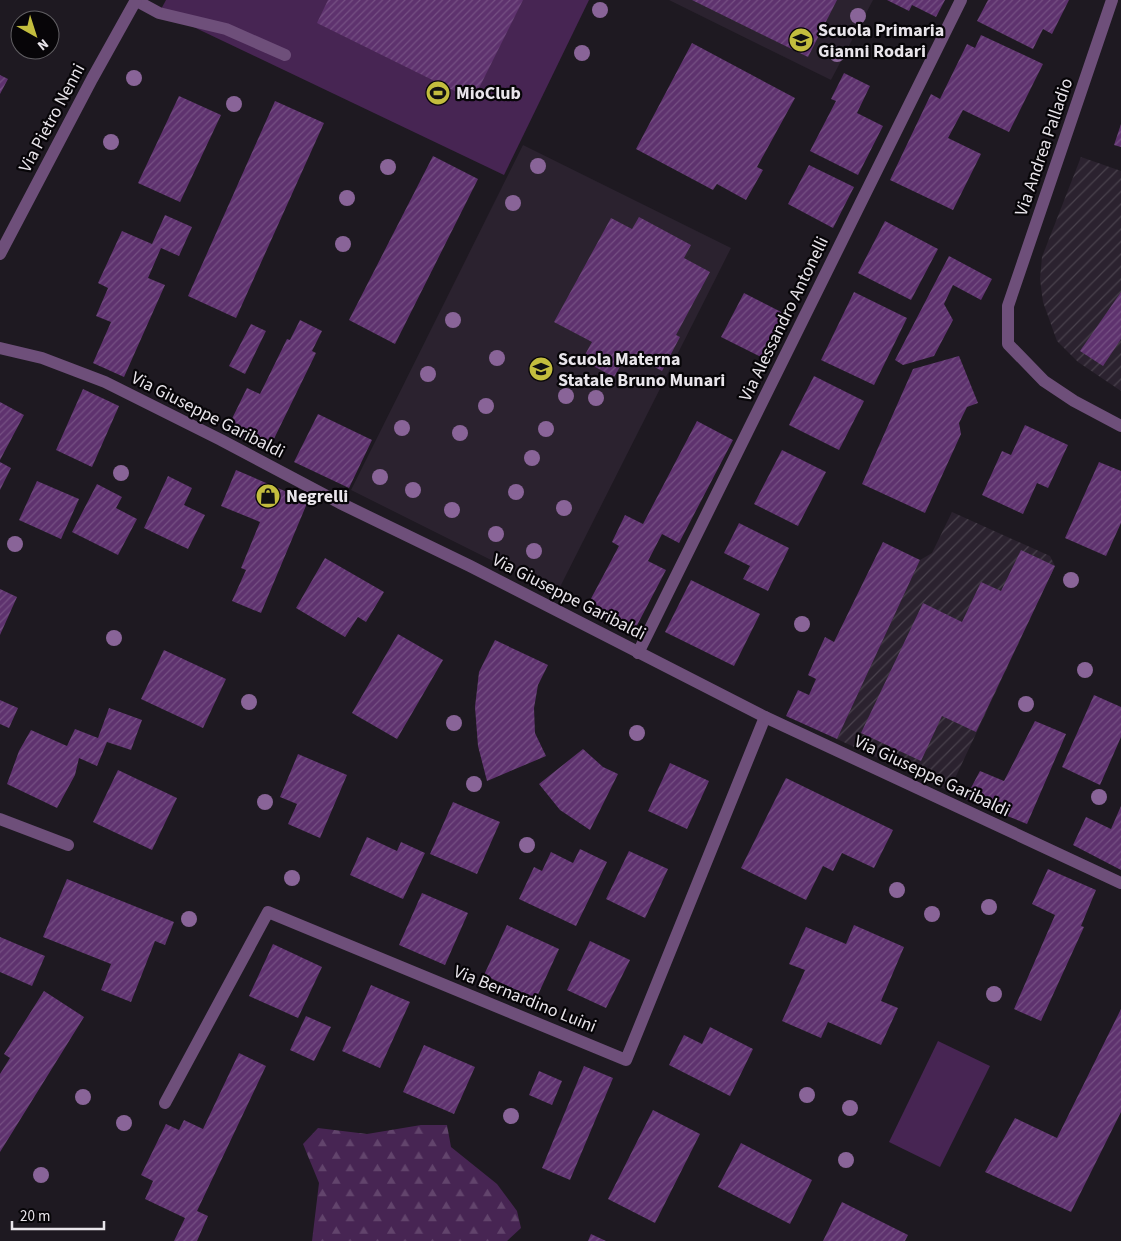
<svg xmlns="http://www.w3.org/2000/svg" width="1121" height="1241" font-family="'Source Sans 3',sans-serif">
<defs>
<pattern id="industrial-furrows" width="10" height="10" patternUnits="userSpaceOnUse" patternTransform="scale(1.25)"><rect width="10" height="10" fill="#2b222f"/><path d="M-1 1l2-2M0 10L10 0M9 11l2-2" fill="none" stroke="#4a424d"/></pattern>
<pattern id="forest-firs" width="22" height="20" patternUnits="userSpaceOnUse" patternTransform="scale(1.25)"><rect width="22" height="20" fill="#472553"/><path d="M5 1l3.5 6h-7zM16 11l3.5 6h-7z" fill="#62446c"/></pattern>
<pattern id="building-hatch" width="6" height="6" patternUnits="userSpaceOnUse" patternTransform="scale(1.25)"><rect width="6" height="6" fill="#5e326e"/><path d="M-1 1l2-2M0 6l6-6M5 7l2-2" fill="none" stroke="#755083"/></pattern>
</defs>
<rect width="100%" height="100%" fill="#1e1921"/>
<g fill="#2b222f">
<path d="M669 0H873L831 80Z"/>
<path d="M523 145 731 248 557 593 351 490Z"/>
</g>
<g fill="url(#industrial-furrows)">
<path d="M1081 157 1121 171V391L1078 362 1057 341 1043 302 1040 279 1042 257Z"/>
<path d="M952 512 1050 556 1055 566 949 791 837 739 920 560 932 553Z"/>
</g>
<path fill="url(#forest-firs)" d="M421 1125H447L451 1147 497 1184 517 1211 521 1228 507 1241H312L319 1183 303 1144 318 1128 367 1134Z"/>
<g fill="#472553">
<path d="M166 0H589L504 175 160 11Z"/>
<path d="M938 1041 990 1066 940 1167 889 1142Z"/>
</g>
<g fill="url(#building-hatch)">
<path d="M328 0H523L473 100 317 23Z"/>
<path d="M692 0H837L808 57Z"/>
<path d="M887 0H945L936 17 912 5 909 11Z"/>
<path d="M988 0H1069L1052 34 1043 29 1033 49 977 21Z"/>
<path d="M981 35 1043 64 1009 132 963 110 948 138 981 154 953 210 890 180 931 94 940 99 967 44 975 48Z"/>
<path d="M692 43 795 98 757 167 763 170 746 200 717 184 713 190 636 149Z"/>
<path d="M844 73 870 86 857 113 883 126 858 175 810 151 836 101 831 99Z"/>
<path d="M0 75 8 79 0 94Z"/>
<path d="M179 96 221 115 180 202 138 183Z"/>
<path d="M275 101 324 123 236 318 188 296Z"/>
<path d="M1121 124V147L1114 145Z"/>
<path d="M433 156 478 179 395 344 349 320Z"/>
<path d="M809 165 854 187 833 228 788 204Z"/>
<path d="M165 215 192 227 179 256 161 248 148 278 165 285 124 377 93 363 111 322 96 316 108 288 98 283 122 231 152 244Z"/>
<path d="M639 217 691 245 684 258 710 272 676 335 680 337 662 371 628 353 614 377 582 360 592 342 554 322 611 218 632 229Z"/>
<path d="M885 221 938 249 911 300 858 273Z"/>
<path d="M949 256 992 279 981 300 953 285 944 304 953 320 934 356 903 365 895 360Z"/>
<path d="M854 292 907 318 874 385 821 360Z"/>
<path d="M1121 292V339L1103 366 1080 351Z"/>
<path d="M744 293 791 317 769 361 721 337Z"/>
<path d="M300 320 322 331 312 351 316 353 268 451 226 431 247 388 260 394 287 339 290 340Z"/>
<path d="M251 324 266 331 245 374 229 366Z"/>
<path d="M959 356 978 403 967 407 959 423 961 434 925 513 862 484 913 369Z"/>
<path d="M814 376 864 401 839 450 789 425Z"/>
<path d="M83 389 119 406 92 467 56 450Z"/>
<path d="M0 402 24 415 0 460Z"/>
<path d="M318 414 372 440 349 488 294 462Z"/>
<path d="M697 421 733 440 679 543 662 534 648 561 666 570 633 633 586 608 619 546 612 542 625 515 643 524Z"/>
<path d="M1025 425 1068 445 1048 488 1037 483 1023 514 982 495 1002 451 1011 455Z"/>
<path d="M782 450 826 472 798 526 754 504Z"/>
<path d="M0 462 11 468 0 490Z"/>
<path d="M1099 462 1121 471V523L1106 556 1065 538Z"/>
<path d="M236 470 308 501 261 613 232 601 246 570 241 568 260 522 221 506Z"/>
<path d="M168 476 192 488 184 505 205 515 188 549 144 528Z"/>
<path d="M37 481 79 499 61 539 19 520Z"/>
<path d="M97 484 122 497 116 508 137 519 118 555 72 532Z"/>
<path d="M739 523 789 548 768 591 743 579 750 566 724 553Z"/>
<path d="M883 542 920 560 837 739 786 716 798 690 809 695 816 679 808 675 825 637 834 642Z"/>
<path d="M1021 550 1055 566 976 732 942 716 921 761 861 733 923 603 962 622 981 582 1001 591Z"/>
<path d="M325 558 384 592 366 622 358 617 345 637 296 608Z"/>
<path d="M691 580 760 614 734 666 665 632Z"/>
<path d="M0 589 17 597 0 635Z"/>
<path d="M398 634 443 660 397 739 352 713Z"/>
<path d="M495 640 548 665 538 685 534 708 535 733 546 756 487 781 478 746 475 707 479 672Z"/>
<path d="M164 650 226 679 203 728 141 699Z"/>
<path d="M1094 695 1121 707V737L1100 785 1062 767Z"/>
<path d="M0 700 18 708 9 728 0 724Z"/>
<path d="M109 708 142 720 131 750 107 742 97 766 79 758 75 775 57 808 7 784 19 751 31 730 67 746 75 729 98 738Z"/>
<path d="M1035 721 1066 734 1027 824 965 799 980 771 1004 781Z"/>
<path d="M583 749 603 767 618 774 590 830 560 810 539 784Z"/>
<path d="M298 754 347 775 320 838 288 824 297 804 280 797Z"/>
<path d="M670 763 709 781 687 829 648 811Z"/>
<path d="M118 770 177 798 152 850 93 822Z"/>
<path d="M786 778 893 830 874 868 842 853 833 871 823 866 806 900 741 868Z"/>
<path d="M453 802 500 822 477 874 430 854Z"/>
<path d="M1121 806V870L1073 845 1086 817 1111 829Z"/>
<path d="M367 837 397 851 401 842 425 853 403 899 350 875Z"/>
<path d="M580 849 607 862 576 926 519 899 534 867 542 871 551 852 573 863Z"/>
<path d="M629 851 668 869 645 918 606 899Z"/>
<path d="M1048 869 1096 890 1081 926 1084 927 1041 1021 1014 1009 1055 915 1032 904Z"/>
<path d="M67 879 174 922 165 945 155 941 131 1002 101 990 111 964 43 937Z"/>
<path d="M422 893 468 913 445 965 399 945Z"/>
<path d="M507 925 559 949 536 999 484 975Z"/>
<path d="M854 925 904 947 881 1001 898 1008 881 1045 828 1022 821 1038 782 1021 805 970 789 964 806 927 846 944Z"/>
<path d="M0 937 45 956 32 986 0 972Z"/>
<path d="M590 941 630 960 606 1008 567 990Z"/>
<path d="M273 944 322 967 298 1018 249 996Z"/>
<path d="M371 985 410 1002 380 1068 342 1051Z"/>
<path d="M44 991 84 1017 0 1152V1074L10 1058 4 1054Z"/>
<path d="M1121 1009V1112L1071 1212 985 1172 1015 1118 1057 1138Z"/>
<path d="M306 1016 331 1027 314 1061 290 1050Z"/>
<path d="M710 1027 753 1049 730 1096 669 1065 684 1035 702 1044Z"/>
<path d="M424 1045 475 1067 454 1114 403 1092Z"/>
<path d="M239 1053 266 1066 197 1211 208 1216 197 1241H174L185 1218 145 1199 153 1181 141 1175 166 1124 179 1130 184 1120 203 1129Z"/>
<path d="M584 1066 613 1078 570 1180 542 1168Z"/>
<path d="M539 1071 562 1081 552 1105 529 1095Z"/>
<path d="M653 1110 700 1134 655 1223 608 1199Z"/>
<path d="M741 1143 812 1180 790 1224 718 1187Z"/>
<path d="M842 1202 908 1235 905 1241H823Z"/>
<path d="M591 1234 606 1241H588Z"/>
</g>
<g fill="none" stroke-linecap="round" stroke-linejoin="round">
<path stroke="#6e4f7a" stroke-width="12" d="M135 0 159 13 226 29 285 55"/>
<g stroke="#6e4f7a" stroke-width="12">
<path d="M1112 0 1008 306V344L1044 381 1074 401 1121 426"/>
<path d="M0 254 92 79 136 0"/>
<path d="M638 653 961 0"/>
<path d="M0 819 68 845"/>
<path d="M165 1103 268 912 626 1060 765 717"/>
</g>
<path stroke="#6e4f7a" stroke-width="12" d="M0 348 42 358 105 382 221 440 340 503 470 566 765 717 1121 883"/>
</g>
<g fill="#896498">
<circle cx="600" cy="10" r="8"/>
<circle cx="858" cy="16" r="8"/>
<circle cx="582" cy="53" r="8"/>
<circle cx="837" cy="54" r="8"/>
<circle cx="134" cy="78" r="8"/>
<circle cx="234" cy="104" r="8"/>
<circle cx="111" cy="142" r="8"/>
<circle cx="538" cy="166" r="8"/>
<circle cx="388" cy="167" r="8"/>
<circle cx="347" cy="198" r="8"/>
<circle cx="513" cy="203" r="8"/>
<circle cx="343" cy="244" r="8"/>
<circle cx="453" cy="320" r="8"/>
<circle cx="497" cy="358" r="8"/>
<circle cx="428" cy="374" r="8"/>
<circle cx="566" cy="396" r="8"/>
<circle cx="596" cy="398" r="8"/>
<circle cx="486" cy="406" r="8"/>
<circle cx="402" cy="428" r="8"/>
<circle cx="546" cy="429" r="8"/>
<circle cx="460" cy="433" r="8"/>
<circle cx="532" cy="458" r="8"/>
<circle cx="121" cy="473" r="8"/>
<circle cx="380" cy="477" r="8"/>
<circle cx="413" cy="490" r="8"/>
<circle cx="516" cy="492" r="8"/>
<circle cx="564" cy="508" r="8"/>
<circle cx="452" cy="510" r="8"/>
<circle cx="496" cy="534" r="8"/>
<circle cx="15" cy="544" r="8"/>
<circle cx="534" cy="551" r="8"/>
<circle cx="1071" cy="580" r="8"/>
<circle cx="802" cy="624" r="8"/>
<circle cx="114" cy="638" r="8"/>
<circle cx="1085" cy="670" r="8"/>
<circle cx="249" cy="702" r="8"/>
<circle cx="1026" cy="704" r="8"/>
<circle cx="454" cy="723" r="8"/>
<circle cx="637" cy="733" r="8"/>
<circle cx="474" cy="784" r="8"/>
<circle cx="1099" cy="797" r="8"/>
<circle cx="265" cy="802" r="8"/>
<circle cx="527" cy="845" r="8"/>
<circle cx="292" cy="878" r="8"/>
<circle cx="897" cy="890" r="8"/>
<circle cx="989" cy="907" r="8"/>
<circle cx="932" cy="914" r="8"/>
<circle cx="189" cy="919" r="8"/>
<circle cx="994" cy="994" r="8"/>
<circle cx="807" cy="1095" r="8"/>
<circle cx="83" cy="1097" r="8"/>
<circle cx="850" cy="1108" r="8"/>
<circle cx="511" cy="1116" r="8"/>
<circle cx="124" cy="1123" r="8"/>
<circle cx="846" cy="1160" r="8"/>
<circle cx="41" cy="1175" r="8"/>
</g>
<defs>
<symbol id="school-disc" viewBox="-11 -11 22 22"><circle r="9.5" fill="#c3bd3e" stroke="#070508"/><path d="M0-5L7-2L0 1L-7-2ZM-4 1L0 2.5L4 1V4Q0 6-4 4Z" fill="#111"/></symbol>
<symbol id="stadium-disc" viewBox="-11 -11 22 22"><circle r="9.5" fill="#c3bd3e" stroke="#070508"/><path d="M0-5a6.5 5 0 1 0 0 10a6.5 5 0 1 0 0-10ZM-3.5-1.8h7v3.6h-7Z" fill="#111"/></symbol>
<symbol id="shop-disc" viewBox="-11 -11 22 22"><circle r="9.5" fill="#c3bd3e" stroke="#070508"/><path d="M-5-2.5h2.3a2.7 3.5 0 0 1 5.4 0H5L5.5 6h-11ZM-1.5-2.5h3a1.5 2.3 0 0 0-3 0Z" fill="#111"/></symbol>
</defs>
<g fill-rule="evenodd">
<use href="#school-disc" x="787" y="26" width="28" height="28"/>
<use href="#stadium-disc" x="424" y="79" width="28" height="28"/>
<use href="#school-disc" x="527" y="355" width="28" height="28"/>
<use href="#shop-disc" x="254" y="482" width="28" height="28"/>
</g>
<g text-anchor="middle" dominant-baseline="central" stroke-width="4.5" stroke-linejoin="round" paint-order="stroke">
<g font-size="18" font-weight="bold" fill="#e9e5eb" stroke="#070508" text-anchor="start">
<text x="818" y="30">Scuola Primaria<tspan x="818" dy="21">Gianni Rodari</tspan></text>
<text x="456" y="93">MioClub</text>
<text x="558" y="359">Scuola Materna<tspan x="558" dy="21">Statale Bruno Munari</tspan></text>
<text x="286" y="496">Negrelli</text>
</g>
<g font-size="18" fill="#e9e5eb" stroke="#070508">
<text transform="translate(52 118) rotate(-62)">Via Pietro Nenni</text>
<text transform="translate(1044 147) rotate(-71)">Via Andrea Palladio</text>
<text transform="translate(784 319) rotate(-64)">Via Alessandro Antonelli</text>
<text transform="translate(208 415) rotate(27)">Via Giuseppe Garibaldi</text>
<text transform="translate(569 597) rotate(27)">Via Giuseppe Garibaldi</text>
<text transform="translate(932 776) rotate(25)">Via Giuseppe Garibaldi</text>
<text transform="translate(525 999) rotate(22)">Via Bernardino Luini</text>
</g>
</g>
<g transform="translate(35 35) rotate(141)"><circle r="24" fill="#070508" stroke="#615f63"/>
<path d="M0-4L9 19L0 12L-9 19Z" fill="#c3bd3e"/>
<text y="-8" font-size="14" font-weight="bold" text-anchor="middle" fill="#e9e5eb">N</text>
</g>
<path d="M12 1221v8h92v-8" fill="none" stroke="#e9e5eb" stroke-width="2.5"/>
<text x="20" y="1221" font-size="15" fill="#e9e5eb" stroke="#070508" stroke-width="4" paint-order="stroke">20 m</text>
</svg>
